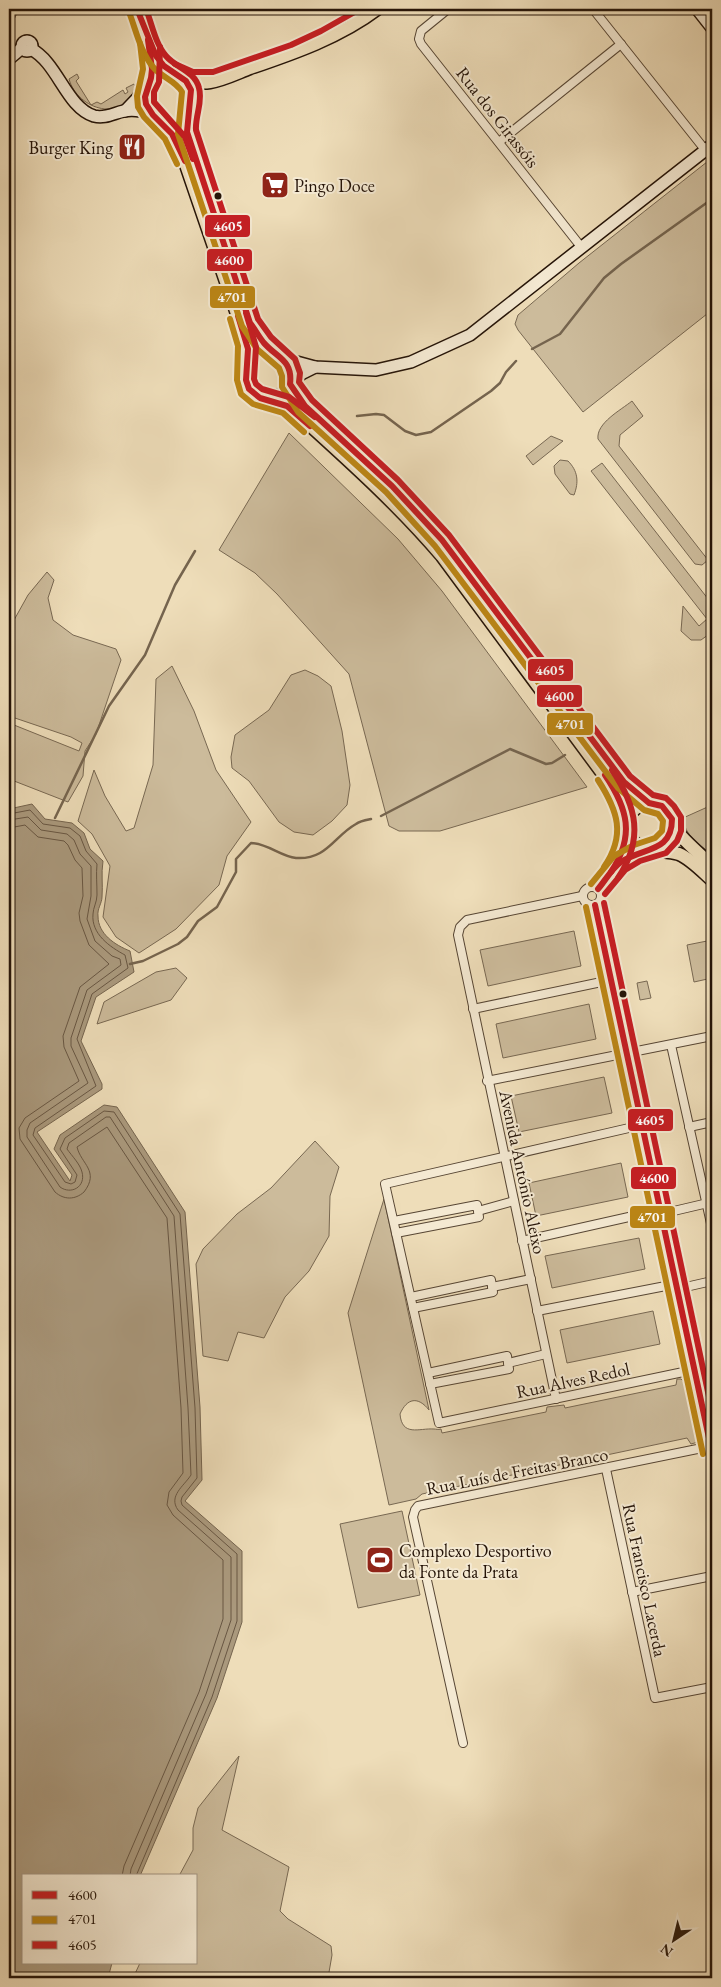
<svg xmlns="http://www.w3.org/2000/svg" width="721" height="1987" font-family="'EB Garamond',serif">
<rect width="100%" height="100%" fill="#eeddb9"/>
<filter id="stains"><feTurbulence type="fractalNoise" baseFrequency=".004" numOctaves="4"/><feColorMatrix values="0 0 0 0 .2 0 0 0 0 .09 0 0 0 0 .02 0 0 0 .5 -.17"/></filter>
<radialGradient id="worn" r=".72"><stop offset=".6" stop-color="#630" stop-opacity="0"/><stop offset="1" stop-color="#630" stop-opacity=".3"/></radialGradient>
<g fill="#ccbb9b" stroke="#786852">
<path d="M9 9H19L9 30Z"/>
<path d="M77 74 79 78 76 81 91 105 97 102 101 104 123 90 125 94 128 92 126 88 134 84 135 87C125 123 78 111 69 79Z"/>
<path d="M712 158V310L583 412 518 330 515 324 518 315 579 263Z"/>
<path d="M632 401 643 416 620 435 619 446 708 560 702 565 695 564 598 439C596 423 621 410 632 401Z"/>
<path d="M289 433 398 539 442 591 587 787 440 831H399L389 826 349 674 277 594 255 573 219 550Z"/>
<path d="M551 436 563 441 533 465 526 456Z"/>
<path d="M560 460 568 461C578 471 579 482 574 495L570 494 555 474 554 466Z"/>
<path d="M602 463 712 604V632L701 640H691L681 631 683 606 699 626 707 619 591 471Z"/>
<path d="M47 572 54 580 48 598 53 620 73 635 116 649 121 660 96 734 85 751 83 776 68 802 9 779V723L79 751 82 743 71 737 9 716V629L28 595Z"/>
<path d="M172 666 194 711 216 770 251 822 227 856 219 885 176 929 139 953 116 937 103 917 110 866 92 834 78 821 94 770 105 796 126 831 134 828 153 765 156 679Z"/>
<path d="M305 670 318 676 331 686 342 731 350 785 347 805 332 821 313 835 294 832 279 822 249 781 232 768 231 757 235 735 269 710 291 675Z"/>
<path d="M712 805V855C700 845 684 835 683 818Z"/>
<path d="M574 931 581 966 488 986 480 950Z"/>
<path d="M712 940V978L694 982 687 945Z"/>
<path d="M176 968 187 978 171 1000 97 1024 104 1002 156 972Z"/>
<path d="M647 981 651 998 640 1000 637 983Z"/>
<path d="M589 1004 596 1039 503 1058 496 1024Z"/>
<path d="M604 1077 612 1113 519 1132 511 1096Z"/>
<path d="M315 1141 339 1167 330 1196 329 1236 309 1271 285 1297 264 1338 238 1332 228 1361 203 1356 196 1264 203 1249 237 1214 271 1188Z"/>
<path d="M621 1163 628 1197 536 1216 529 1183Z"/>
<path d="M384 1199 429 1410C418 1396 407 1398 400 1414 402 1437 419 1428 434 1429 436 1429 438 1430 441 1429L442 1433 546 1412 547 1407 564 1405 565 1408 676 1385 677 1379H681L688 1385C688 1405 691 1420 699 1438L698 1442 691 1444 687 1438 422 1494 416 1499 389 1505 348 1313Z"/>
<path d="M639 1238 645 1269 552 1288 545 1256Z"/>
<path d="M653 1311 660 1344 567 1363 560 1330Z"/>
<path d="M402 1511 420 1595 358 1608 340 1524Z"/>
<path d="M239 1756 222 1830 289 1867 280 1911 288 1919 331 1946 332 1955 328 1978H133L140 1963H196V1876H179L193 1850V1828L198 1808Z"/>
</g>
<path fill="#aa997d" stroke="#75644e" d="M32 804 45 819 72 823 84 833 90 849 103 861C101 874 103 884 102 897 102 903 97 909 98 916 98 934 115 945 130 951L134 972 96 997 81 1041 102 1084V1089L37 1132 70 1181 72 1175 54 1149 60 1135 104 1105 117 1107 185 1212 200 1407 202 1480 185 1501 242 1551V1622L217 1698 140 1876H24V1963H112L108 1978H9V809Z"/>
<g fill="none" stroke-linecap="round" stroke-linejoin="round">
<g stroke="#685642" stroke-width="1">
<path d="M9 814 30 810 43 824 70 828 80 836 86 851 97 864C96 874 97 884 97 895 97 902 93 908 93 914 91 934 110 947 125 955L128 968 92 994 77 1039 96 1086 35 1128 33 1135 65 1182 71 1184 75 1182 77 1175 60 1149 65 1138 104 1111 114 1112 180 1214 195 1408 197 1478 182 1497 181 1501 182 1505 237 1554V1621L212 1697 136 1876"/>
<path d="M9 820 28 817 41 830 67 834 74 840 80 854 91 866V896L87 919 95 941 112 956 120 959 121 965 87 990 71 1038V1046L88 1083 30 1123 27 1130V1137L60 1187C71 1195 86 1187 82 1172 80 1164 72 1156 67 1149L69 1143 106 1117H110L174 1216 188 1408 191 1475C184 1486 168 1496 178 1510L231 1557V1620L206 1694 131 1869 130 1876"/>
<path d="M9 828 25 825 38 837 64 841 68 845 75 860 82 868 83 896 79 913 80 921 89 945 109 964 80 987 63 1036 64 1047 79 1081 25 1118 19 1128 20 1139 55 1192C64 1200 75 1200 84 1192 100 1171 81 1164 77 1147L107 1127 167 1218 181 1408 183 1473 169 1492 167 1505 173 1515 223 1560V1619L199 1692 124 1866 122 1876"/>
</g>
<g stroke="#75644e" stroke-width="2.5">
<path d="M532 349 560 334 604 278 621 264 712 199"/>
<path d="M357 416 376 414 384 415 405 431 416 435 431 432 491 391 500 383 506 372 516 361"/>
<path d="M381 816 510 749 546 764 552 763 565 755"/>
<path d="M55 818 109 706 145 655 175 585 195 551"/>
<path d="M130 964 143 961 178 944 187 937 198 921 217 907 236 872V859L251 843C267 843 280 856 296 858 327 860 334 836 356 824 360 821 366 820 371 819"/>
</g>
<defs>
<g id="street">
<path d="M448 9 421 31 419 39 421 44 582 248"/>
<path d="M593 9 706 151"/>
<path d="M499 142 621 44"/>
<path d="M619 863 624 848 626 831"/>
<circle cx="592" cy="896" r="9"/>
<path d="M598 889 619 863 647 849"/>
<path d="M595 905 712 1452"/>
<path d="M473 1009 611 980"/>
<path d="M671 1045 712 1228"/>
<path d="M487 1081 712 1036"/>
<path d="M642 1125 385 1184 439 1423 712 1366"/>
<path d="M689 1127 712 1122"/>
<path d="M478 1211 514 1201"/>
<path d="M661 1214 712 1202"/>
<path d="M394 1221 477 1205 479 1217 396 1233"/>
<path d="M522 1241 660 1210"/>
<path d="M492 1287 531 1279"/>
<path d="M677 1289 712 1281"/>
<path d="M411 1297 491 1280 493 1292 413 1308"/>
<path d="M537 1311 676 1284"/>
<path d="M508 1363 546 1354"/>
<path d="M428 1373 507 1356 509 1369 430 1384"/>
<path d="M556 1399 458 935 460 927 467 920 582 896"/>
<path d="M606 1469 655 1698 712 1687"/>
<path d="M632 1592 712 1576"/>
<path d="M463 1743 413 1517 415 1510 418 1506 712 1446"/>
</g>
<g id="secondary">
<path d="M697 9 712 28"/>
<circle cx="27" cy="46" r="5"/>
<path d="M31 49C58 63 66 107 94 116 105 119 114 113 124 111 133 109 143 111 151 113"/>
<path d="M9 59 22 48"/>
<path d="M125 111 146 89"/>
<path d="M282 358 315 367 376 370 411 362 470 335 712 145"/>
<path d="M291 381 303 373 315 367"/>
</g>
<g id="primary">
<path d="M137 9C145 31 151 62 174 74 185 80 197 84 210 82 223 80 237 73 250 68 294 53 340 37 377 9"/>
<path d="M173 74C156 72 139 87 146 106 150 115 161 121 168 128 176 138 180 148 184 159L247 343C249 357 246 361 245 374 243 400 275 399 291 408 344 456 396 502 442 556L615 790C619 797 623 804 625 811 627 821 625 832 632 840 642 853 664 849 679 854 691 859 702 871 712 880"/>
<path d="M182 78C200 96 184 110 187 132L250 323C257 334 264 345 275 354 279 357 284 358 287 363 299 381 284 398 266 399"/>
<path d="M150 81 151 47"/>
<path d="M290 384 305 406 392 486 442 540 624 782 649 803"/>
<path d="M626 823C632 804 654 794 668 812 674 820 675 829 681 836 691 847 702 856 712 866"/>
<path d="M654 849C667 844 672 836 672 822"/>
</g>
</defs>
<use href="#street" stroke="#574634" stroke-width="10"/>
<use href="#secondary" stroke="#251408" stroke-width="14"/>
<use href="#primary" stroke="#251408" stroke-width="15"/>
<use href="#street" stroke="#f4e9d2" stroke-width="8"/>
<use href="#secondary" stroke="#f4e9d2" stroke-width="11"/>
<use href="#primary" stroke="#eeddb9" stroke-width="12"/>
<defs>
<g id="bus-1">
<path d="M137 9 156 56 164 66 186 81 191 90 187 132 250 323C255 329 259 337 264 343 277 358 293 360 290 384L305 406 392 486 442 540 624 782 649 803 662 806 672 819C672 853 643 847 621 862 612 868 605 881 598 889"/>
<path d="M148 40 152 69 151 78 145 97 146 104 153 115 172 134 185 161"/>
<path d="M238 316 248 349 246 380 249 389 260 398 287 406 310 426"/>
<path d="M605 775C628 809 635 836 611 872"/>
<path d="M595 905 712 1452"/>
</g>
<g id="bus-2">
<path d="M129 12C136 30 140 51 153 67 161 77 176 81 182 92L178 134 242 326 257 349 279 368 282 376V387L298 412 386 492 435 546 618 788 644 810 658 814 663 821 662 831 655 838 634 845 614 856 591 884"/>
<path d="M140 43 143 69 137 96 138 107 144 117 165 139 177 164"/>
<path d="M230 319 238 346 237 380 241 394 253 404 283 413 304 432"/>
<path d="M598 780C618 811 626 835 604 867"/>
<path d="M586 907 703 1454"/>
</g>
<g id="bus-3">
<path d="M146 9C152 24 155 43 166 56 176 68 195 71 199 88 203 102 195 116 196 130L258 319 271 337 295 359 300 373 299 382 312 400 398 480 449 535 630 776 653 795 666 798 674 806 681 817V831L677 841 666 853 640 861 625 870 605 894"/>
<path d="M160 47 159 82 154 92V102L185 137 193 159"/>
<path d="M175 64 193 72H213L291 45 321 31 360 9"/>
<path d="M246 313 256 347 254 379 256 384 262 389 289 397 315 417"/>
<path d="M612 770C637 807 644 839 618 878"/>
<path d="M604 903 712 1411"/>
</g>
</defs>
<use href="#bus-1" stroke="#f4e9d2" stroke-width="10"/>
<use href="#bus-2" stroke="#f4e9d2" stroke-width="10"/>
<use href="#bus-3" stroke="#f4e9d2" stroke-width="10"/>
<use href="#bus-1" stroke="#c61d23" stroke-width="6"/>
<use href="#bus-2" stroke="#bc8615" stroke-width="6"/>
<use href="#bus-3" stroke="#c61d23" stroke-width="6"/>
</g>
<defs>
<symbol id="restaurant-square" viewBox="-11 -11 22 22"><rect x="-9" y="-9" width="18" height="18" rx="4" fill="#8f2418" stroke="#f4e9d2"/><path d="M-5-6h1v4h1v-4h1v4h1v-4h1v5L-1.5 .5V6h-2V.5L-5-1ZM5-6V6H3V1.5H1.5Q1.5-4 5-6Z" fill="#fff"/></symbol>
<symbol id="supermarket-square" viewBox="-11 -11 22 22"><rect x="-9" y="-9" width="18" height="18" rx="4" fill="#8f2418" stroke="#f4e9d2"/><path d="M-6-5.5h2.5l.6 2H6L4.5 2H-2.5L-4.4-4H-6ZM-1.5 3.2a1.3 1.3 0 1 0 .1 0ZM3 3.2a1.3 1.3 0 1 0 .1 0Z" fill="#fff"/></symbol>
<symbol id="stadium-square" viewBox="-11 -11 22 22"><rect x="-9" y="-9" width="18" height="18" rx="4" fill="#8f2418" stroke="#f4e9d2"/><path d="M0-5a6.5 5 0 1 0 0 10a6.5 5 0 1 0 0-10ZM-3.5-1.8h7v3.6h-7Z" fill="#fff"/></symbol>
</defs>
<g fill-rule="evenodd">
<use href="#restaurant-square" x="116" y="131" width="32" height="32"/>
<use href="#supermarket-square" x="259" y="169" width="32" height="32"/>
<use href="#stadium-square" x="364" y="1544" width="32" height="32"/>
</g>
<g fill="#251408" stroke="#f4e9d2" stroke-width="2">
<circle cx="218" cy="196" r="4.5"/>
<circle cx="623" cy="994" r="4.5"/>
</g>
<g text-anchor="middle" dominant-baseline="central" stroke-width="4" stroke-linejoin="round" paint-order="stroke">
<g font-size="18" fill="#251408" stroke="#f4e9d2">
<text transform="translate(498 117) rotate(52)">Rua dos Girassóis</text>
<text transform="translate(523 1172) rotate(78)">Avenida António Aleixo</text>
<text transform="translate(573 1380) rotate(-12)">Rua Alves Redol</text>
<text transform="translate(517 1471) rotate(-11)">Rua Luís de Freitas Branco</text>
<text transform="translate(645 1580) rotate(78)">Rua Francisco Lacerda</text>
</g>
<g font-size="18" fill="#251408" stroke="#f4e9d2" text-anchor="start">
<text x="113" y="147" text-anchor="end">Burger King</text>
<text x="294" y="185">Pingo Doce</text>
<text x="399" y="1550">Complexo Desportivo<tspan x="399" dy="21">da Fonte da Prata</tspan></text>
</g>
</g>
<g stroke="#f4e9d2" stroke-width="2">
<rect x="204" y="214" width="47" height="24" rx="5" fill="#c61d23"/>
<rect x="206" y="248" width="47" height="24" rx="5" fill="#c61d23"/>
<rect x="209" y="285" width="47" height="24" rx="5" fill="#bc8615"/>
<rect x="527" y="658" width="47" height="24" rx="5" fill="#c61d23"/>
<rect x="536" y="684" width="47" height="24" rx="5" fill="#c61d23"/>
<rect x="546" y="712" width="48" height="24" rx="5" fill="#bc8615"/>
<rect x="627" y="1108" width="47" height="24" rx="5" fill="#c61d23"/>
<rect x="630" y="1166" width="47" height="24" rx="5" fill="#c61d23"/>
<rect x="629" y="1205" width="47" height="24" rx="5" fill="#bc8615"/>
</g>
<g font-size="14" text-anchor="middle" font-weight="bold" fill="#fff">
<text x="228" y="231">4605</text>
<text x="229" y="265">4600</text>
<text x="232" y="302">4701</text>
<text x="550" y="675">4605</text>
<text x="559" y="701">4600</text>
<text x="570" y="729">4701</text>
<text x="650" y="1125">4605</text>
<text x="654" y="1183">4600</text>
<text x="652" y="1222">4701</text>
</g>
<rect width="721" height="1987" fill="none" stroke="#eeddb9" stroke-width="30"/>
<rect x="10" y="10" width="701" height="1967" fill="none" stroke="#251408" stroke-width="2.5"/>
<rect x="15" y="15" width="691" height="1957" fill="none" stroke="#251408"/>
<rect x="22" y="1874" width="175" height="90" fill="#f4e9d2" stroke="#a19481"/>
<rect x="32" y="1891" width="25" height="8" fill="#c61d23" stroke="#a19481"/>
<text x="68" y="1900" font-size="15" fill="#251408">4600</text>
<rect x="32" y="1916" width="25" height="8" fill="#bc8615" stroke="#a19481"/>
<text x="68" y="1924" font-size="15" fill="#251408">4701</text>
<rect x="32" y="1941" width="25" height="8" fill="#c61d23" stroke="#a19481"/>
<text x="68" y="1950" font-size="15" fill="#251408">4605</text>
<g transform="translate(674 1940) rotate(215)" stroke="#f4e9d2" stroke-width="4" paint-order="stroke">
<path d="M0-4L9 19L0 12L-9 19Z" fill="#251408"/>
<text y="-8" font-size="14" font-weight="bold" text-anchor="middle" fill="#251408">N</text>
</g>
<rect width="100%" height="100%" filter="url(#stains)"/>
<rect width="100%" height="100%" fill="url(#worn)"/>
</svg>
